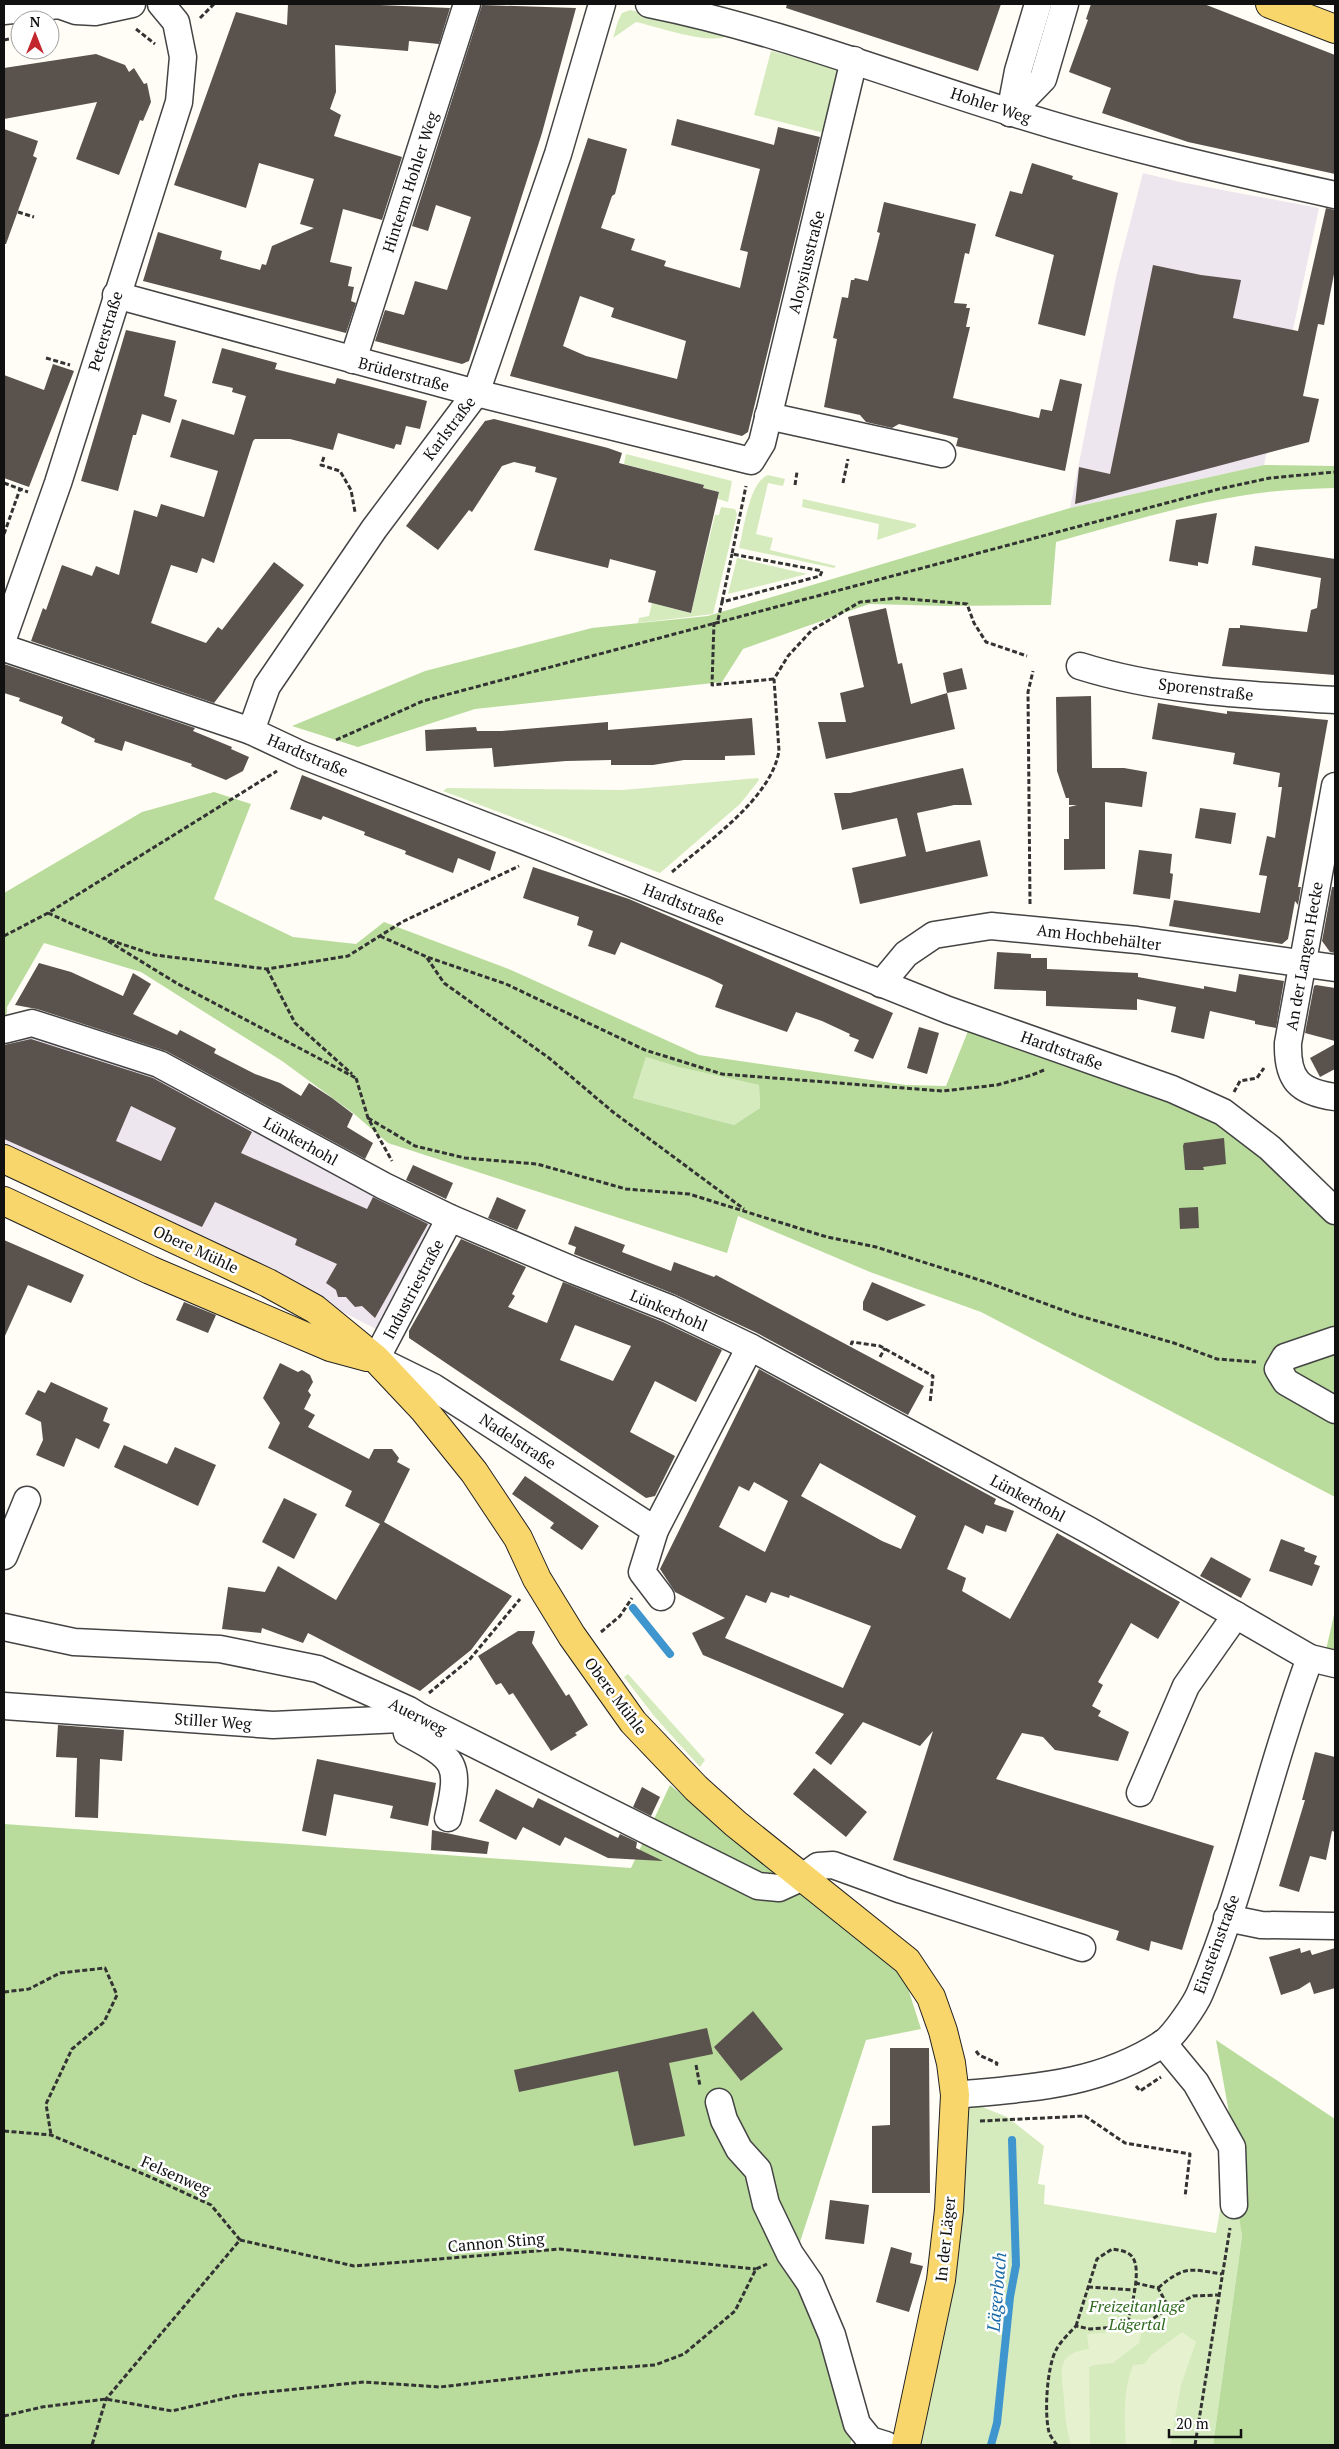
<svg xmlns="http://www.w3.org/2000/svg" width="1339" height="2449" font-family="'PT Serif',serif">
<rect width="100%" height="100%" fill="#fffdf5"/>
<g fill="#eee6ef">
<path d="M1143 173 1180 182 1319 208 1264 465 1070 508 1116 277Z"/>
<path d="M4 1036H26L127 1062 439 1221 378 1330 208 1244 4 1146Z"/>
</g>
<g fill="#d5ebbd">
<path d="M630 10 730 34C715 48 656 26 636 22L613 38 618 21 622 13Z"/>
<path d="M771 51 841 69 824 133 754 115Z"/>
<path d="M626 454 732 481 728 502 718 499 719 492 703 488 704 485 624 464Z"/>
<path d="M768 475 785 479 783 486 768 483 756 534 773 538 770 550 836 566 834 568 739 548C744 529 749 482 768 475Z"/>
<path d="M803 499 916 524V527L877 540 879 524 802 507Z"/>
<path d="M721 507 735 509 737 514 713 614 638 623 639 618 649 616 652 603 691 613 715 515H719Z"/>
<path d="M737 558 807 574 728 594Z"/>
<path d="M758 778 759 780 740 804 660 873 443 791 447 788 623 790Z"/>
<path d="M646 1057 678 1067 759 1085 760 1108 734 1125 633 1098Z"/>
<path d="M628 1674 705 1760 700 1767 655 1717 624 1677Z"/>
<path d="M958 2097 1007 2117 1044 2146 1038 2184 1045 2185 1044 2204 1216 2233 1221 2204 1237 2206 1242 2236 1213 2445H913Z"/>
</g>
<g fill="#b9dc9c" fill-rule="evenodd">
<path d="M1264 465 1335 466V488C1304 489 1272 490 1240 496 1178 506 1117 525 1056 542L1051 605 947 606 869 604 743 649 722 682 475 709 358 747 292 726 425 671 592 628 708 616 1070 508Z"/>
<path d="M214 792 251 804 214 899 293 937 356 944 384 922 511 970 699 1055 906 1085 946 1086 972 1021 1201 1103 1335 1213V1497L981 1312 870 1272 738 1216 727 1253 388 1143 353 1113 282 1061 141 972 44 943 7 1007 6 1025H4V893L142 812ZM646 1057 678 1067 759 1085 760 1108 734 1125 633 1098Z"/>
<path d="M1335 1610V1662L1324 1659Z"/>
<path d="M670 1785 904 1976 921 2029 866 2040 798 2248 862 2400 850 2445H4V1824L631 1868Z"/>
<path d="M1216 2040 1335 2119V2445H1213L1242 2236 1237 2206 1235 2147Z"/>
</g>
<g fill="#e6f2cf">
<path d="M1142 2331 1139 2343 1113 2363 1095 2365 1089 2367 1090 2445H1071C1066 2430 1065 2414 1064 2398 1062 2371 1054 2354 1089 2349L1087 2334Z"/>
<path d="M1182 2332 1196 2342 1181 2385 1170 2445H1126C1124 2416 1123 2391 1133 2365L1144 2364 1151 2355Z"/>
</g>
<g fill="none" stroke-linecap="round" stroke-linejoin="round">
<g stroke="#3f96cf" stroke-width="8">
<path d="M633 1608 670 1654"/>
<path d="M991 2445 997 2423 1010 2297 1016 2265 1012 2140"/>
</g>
</g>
<g fill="#5a524d" fill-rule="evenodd">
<path d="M288 4H356L450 8 439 44 409 41 408 51 335 45 336 92 330 109 341 115 334 136 402 157 382 220 343 209 330 262 352 267 348 286 354 287 351 301 356 303 346 333 143 281 158 232 222 251 220 259 260 270 262 264 266 265 272 246 314 228 300 224 314 179 259 163 246 208 174 185 236 12 287 25Z"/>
<path d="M787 4H1001L978 71 786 8Z"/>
<path d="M1091 4H1204L1335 55V174L1188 142 1102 113 1111 88 1069 72 1088 20 1086 19Z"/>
<path d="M482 5 576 8 542 133 469 361 462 364 375 341 385 310 404 315 415 281 447 290 471 217 436 205 428 231 412 226Z"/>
<path d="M96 54 125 65 129 72 134 68 144 84 147 83 151 102 143 121 140 120 119 175 76 159 97 102 4 119V68Z"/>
<path d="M677 119 774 145 778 127 820 137 748 432 742 436 510 376 588 138 627 149 615 194 612 196 601 228 635 239 631 250 666 261 664 266 740 288 748 252 740 250 760 169 671 145ZM580 296 614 308 611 317 686 341 677 379 586 356 563 346Z"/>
<path d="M4 129 38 141 33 156 37 158 6 244H4Z"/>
<path d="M1032 163 1073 176 1072 179 1118 193 1085 336 1038 324 1054 255 995 236 1010 191 1022 194Z"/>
<path d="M884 202 976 224 969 254 965 253 954 303 967 304 966 308H970L966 327H970L953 398 1039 418 1041 409 1052 411 1060 379 1082 384 1065 471 956 446 958 438 899 424 892 428 866 422 860 415 824 407 837 339 833 338 842 297 848 298 851 280H854L855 278 868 281 880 233 877 232Z"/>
<path d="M1326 208 1335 210V269L1324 325 1318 324 1303 396 1319 399 1309 442 1075 504 1079 467 1110 474 1153 265 1201 275 1241 280 1233 318 1298 331Z"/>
<path d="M126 330 176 341 164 396 177 400 170 423 142 414 136 435H133L118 491 81 481Z"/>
<path d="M222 348 277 363 275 369 335 384 337 378 427 401 420 429 406 426 401 445 396 444 394 449 338 433 333 450 290 439H255L253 441 214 563 202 558 197 573 171 565 151 623 206 643 218 627 222 630 274 562 304 585 214 703 31 641 43 608 46 610 62 565 92 576 96 566 119 575 134 510 157 517 161 504 204 517 218 471 170 457 182 419 234 435 246 396 232 392 233 388 212 383Z"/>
<path d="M53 364 74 371 29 487 4 478V375L44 390Z"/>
<path d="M494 419 608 448 622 453 619 463 704 485 703 488 719 492 691 613 648 602 656 571 610 559 608 568 534 550 557 478 535 472 536 467 514 462 502 466 472 512 469 510 438 550 406 526 485 421Z"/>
<path d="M1217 513 1208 564 1198 562V566L1169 561 1176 520Z"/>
<path d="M1255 546 1335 559V675L1222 666 1229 628H1240V625L1307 632 1311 610 1317 608 1321 578 1252 565Z"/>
<path d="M886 608 898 664 902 663 911 704 947 693 955 729 826 759 818 722H846L840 693 864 687 848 617Z"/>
<path d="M4 664 195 728 193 731 232 747 231 749 249 757 243 771 226 780 191 766 192 764 125 741 122 751 94 742 95 739 61 723 63 717 19 701 20 698 4 693Z"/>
<path d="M962 668 967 689 947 693 943 673Z"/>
<path d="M1091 696 1092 768H1124L1147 772 1142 807 1105 802V869L1064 870V839H1069V807L1077 805H1069V798H1066L1057 771 1056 697Z"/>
<path d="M1158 703 1227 714V711L1328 720 1298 887H1301L1298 905 1295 901 1288 939 1282 944 1169 926 1174 900 1260 913 1267 876 1259 875 1267 836 1275 838 1282 787H1278L1280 773 1233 764 1235 753 1152 739Z"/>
<path d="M752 718 755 755 725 756V760H684L653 765H611V760L566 761 494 767 492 748 426 751 425 730 476 727 477 731H502L608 722V730Z"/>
<path d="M963 768 972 805H954L917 813 926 852 980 840 988 876 860 904 852 868 906 856 897 818 842 830 834 793H850Z"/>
<path d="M302 775 496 852 490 871 458 858 453 873 405 854 406 851 364 835 365 832 323 816 321 820 290 809Z"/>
<path d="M1200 808 1236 813 1231 844 1195 838Z"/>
<path d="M1139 850 1172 854 1170 873 1173 874 1170 899 1133 894Z"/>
<path d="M533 867 629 899 893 1013 873 1059 854 1051 859 1040 849 1036 850 1034 822 1021 796 1012 787 1032 715 1007 723 985 709 978 621 942 615 955 588 946 593 931 577 925 579 917 523 898Z"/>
<path d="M1332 887H1335V953L1330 952 1322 941Z"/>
<path d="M997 952 1031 954V958H1047V969L1138 973V977L1204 989V986L1236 992 1239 974 1284 981 1276 1028 1255 1024V1021L1210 1011 1204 1039 1171 1032 1176 1007 1137 999V1010L1046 1006V991L994 989Z"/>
<path d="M39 963 71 972 123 996 133 973 151 984 133 1014 177 1035 180 1030 216 1049 214 1053 255 1074 280 1083 301 1096 309 1083 332 1098 353 1114 347 1127 373 1143 365 1159 166 1051 37 1009 15 1005Z"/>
<path d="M1316 985 1335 988V1041L1305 1033 1314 986Z"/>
<path d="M919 1027 939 1033 927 1074 907 1068Z"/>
<path d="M31 1039 153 1078 252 1132 241 1153 367 1209 373 1197 428 1224 375 1318 362 1306 355 1307 346 1297H338L336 1290 326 1283 337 1264 295 1245 297 1239 215 1202 202 1227 4 1139V1045ZM131 1106 176 1128 161 1161 116 1141Z"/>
<path d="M1335 1044V1069L1320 1077 1310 1058Z"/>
<path d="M1224 1138 1226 1164 1203 1167 1204 1170H1185L1183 1146 1184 1143Z"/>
<path d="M413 1165 453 1183 446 1199 406 1180Z"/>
<path d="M497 1197 526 1210 517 1230 488 1218Z"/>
<path d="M1198 1207 1199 1228 1180 1229 1179 1208Z"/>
<path d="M575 1226 625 1245 622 1252 671 1271 674 1262 714 1277 716 1275 924 1386 908 1415 757 1333 674 1294 574 1254 576 1247 568 1244Z"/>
<path d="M461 1239 526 1267 512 1294 515 1296 508 1307 547 1323 563 1282 663 1322 722 1350 696 1402 655 1381 630 1432 675 1456 655 1496 646 1498 409 1338V1331ZM575 1325 631 1346 613 1381 560 1360Z"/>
<path d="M4 1240 84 1275 71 1303 28 1285 4 1338Z"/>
<path d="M872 1282 926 1305 887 1321 863 1310V1302Z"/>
<path d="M184 1302 216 1315 208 1333 176 1320Z"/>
<path d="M280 1363 298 1372 302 1370 310 1375 313 1382 308 1391 311 1395 304 1409 315 1415 308 1427 369 1459 374 1449H392L399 1458 397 1462 410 1469 384 1522 512 1596 471 1650 420 1691 308 1633 303 1643 262 1628 261 1633 222 1629 228 1587 265 1592 278 1566 336 1600 380 1524 345 1506 352 1491 268 1448 280 1423 263 1398Z"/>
<path d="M759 1369 996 1499 994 1504 1014 1511 1006 1532 986 1525 983 1534 965 1525 947 1569 966 1578 962 1591 1010 1619 1057 1533 1180 1602 1158 1639 1131 1623 1098 1682 1103 1685 1092 1706 1101 1711 1098 1716 1129 1732 1118 1761 1055 1750 1043 1737 1022 1733 996 1779 1214 1846 1182 1950 1151 1941 1149 1951 1116 1940 1119 1931 893 1860 933 1731 920 1746 863 1722 831 1765 815 1753 844 1714 703 1655 692 1633 725 1618 675 1592 660 1569ZM820 1463 916 1516 901 1549 882 1541 801 1496ZM754 1482 788 1501 765 1552 719 1527 739 1486 749 1491ZM771 1592 789 1598 790 1595 871 1626 843 1688 725 1638 746 1595 766 1603Z"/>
<path d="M51 1382 108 1408 103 1421 110 1424 99 1449 76 1438 64 1467 36 1455 43 1440 41 1422 25 1414 38 1390 45 1393Z"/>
<path d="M124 1445 167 1464 175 1447 216 1465 198 1506 114 1467Z"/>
<path d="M525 1476 599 1526 582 1550 550 1528 554 1523 512 1494Z"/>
<path d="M284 1498 317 1514 294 1559 262 1542Z"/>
<path d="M1281 1539 1305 1548 1304 1551 1317 1556 1314 1564 1320 1566 1312 1586 1269 1571Z"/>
<path d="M1211 1557 1251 1579 1241 1598 1200 1576Z"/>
<path d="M518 1631H535L532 1643 566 1696 569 1694 588 1725 575 1733 577 1735 551 1751 513 1693 509 1695 501 1683 496 1685 478 1656Z"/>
<path d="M58 1725 124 1730 122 1761 100 1759 98 1818 75 1817 77 1758 56 1757Z"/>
<path d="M1315 1752 1335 1757V1832L1332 1831 1326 1860 1310 1856 1299 1892 1279 1886 1305 1800H1302Z"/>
<path d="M317 1759 436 1783 428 1826 390 1818 393 1806 334 1794 326 1836 302 1831Z"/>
<path d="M814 1768 867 1812 846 1837 793 1794Z"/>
<path d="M642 1787 660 1797 651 1816 633 1807Z"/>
<path d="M496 1789 533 1808 538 1798 618 1838 620 1834 637 1842 636 1848 663 1861 608 1858 565 1837 560 1846 523 1827 516 1840 479 1821Z"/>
<path d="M432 1830 489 1842 487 1854 431 1850Z"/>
<path d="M1300 1948 1301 1953 1310 1950 1312 1955 1335 1948V1988L1314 1994 1310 1982 1299 1989 1281 1995 1269 1957Z"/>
<path d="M753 2011 783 2049 741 2081 714 2047Z"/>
<path d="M707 2028 713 2054 669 2063 685 2136 634 2146 618 2071 519 2092 514 2070Z"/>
<path d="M890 2048H929L930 2193H872V2126L890 2125Z"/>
<path d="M830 2200 869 2205 864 2244 825 2239Z"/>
<path d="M891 2247 912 2253 910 2263 923 2266 909 2312 876 2302Z"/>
</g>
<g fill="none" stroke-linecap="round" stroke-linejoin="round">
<defs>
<g id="minor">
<path d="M649 4C773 29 890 75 1010 112 1117 146 1226 171 1335 195"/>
<path d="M4 11 59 5 76 11 95 12 132 4"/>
<path d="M1010 113 1043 79 1065 4"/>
<path d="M1010 113 1018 71 1038 4"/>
<path d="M116 295 476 393 751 461 762 443 854 60"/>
<path d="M353 360 467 4"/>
<path d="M768 416 942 454"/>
<path d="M4 636 58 483 179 102 183 57 176 22 161 4"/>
<path d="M4 648 251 731 302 755 551 851 948 1010 1172 1089 1223 1112 1270 1148 1335 1211"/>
<path d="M1080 666C1162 692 1250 695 1335 700"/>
<path d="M251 731 267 686 374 529 476 393 558 154 602 4"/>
<path d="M1335 786 1288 1043C1287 1080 1299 1092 1335 1097"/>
<path d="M881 984 906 954 934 935 991 926 1137 940 1335 968"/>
<path d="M4 1030 32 1023 159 1064 384 1186 450 1218 575 1271 669 1308 750 1347 1090 1531 1310 1658 1335 1664"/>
<path d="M450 1218 376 1359 433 1387 655 1530"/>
<path d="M1335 1340 1285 1357 1278 1369 1286 1382 1335 1410"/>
<path d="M4 1556 27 1500"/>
<path d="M661 1597 642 1572 655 1530 750 1347"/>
<path d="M4 1627 74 1642 220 1649 318 1669 409 1710 422 1718 758 1886 779 1888 803 1877 818 1866 833 1865 902 1890 1082 1948"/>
<path d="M4 1706 273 1725 422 1718"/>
<path d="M404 1719 407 1733C456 1759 461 1763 448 1818"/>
<path d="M1140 1793 1186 1686 1236 1615"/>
<path d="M1227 1918 1261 1925 1335 1926"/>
<path d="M1163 2043 1196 2083 1232 2147 1234 2205"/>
<path d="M955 2095C1029 2088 1097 2086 1162 2044 1173 2037 1195 2005 1200 1993 1246 1884 1269 1768 1310 1658"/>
<path d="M719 2102 724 2120 739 2149 758 2170 766 2204 790 2254 810 2283 832 2335 857 2424 870 2440 886 2445"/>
</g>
<g id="major">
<path d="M1270 4 1335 29"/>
<path d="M4 1159 268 1283 315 1309 376 1359 424 1410 474 1472 518 1538 537 1579 572 1636 633 1722 696 1788 736 1824 907 1961 931 1997 943 2031 951 2063 955 2095 949 2210 941 2280 906 2445"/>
<path d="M4 1201 150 1270 330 1347 367 1357"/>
</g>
</defs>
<use href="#minor" stroke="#444" stroke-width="29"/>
<use href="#major" stroke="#222" stroke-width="30"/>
<g stroke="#333" stroke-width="3" stroke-dasharray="5 2.5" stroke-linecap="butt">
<path d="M200 18 214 4"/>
<path d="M136 29 155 44"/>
<path d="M4 40 20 37"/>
<path d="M18 212 34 217"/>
<path d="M46 358 70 365"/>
<path d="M324 457 321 465 340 471 351 490 355 512"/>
<path d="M4 483 28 492"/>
<path d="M843 483 848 459"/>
<path d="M795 485 797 472"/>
<path d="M4 534 20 489"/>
<path d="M722 602 732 554"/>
<path d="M718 620 722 602 820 576 822 571 732 554 746 486"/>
<path d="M714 622 712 685 774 679"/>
<path d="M336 740 423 701 1219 489 1270 478 1335 472"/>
<path d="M672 872C707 842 771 799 779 751L774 679 788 656 812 630 860 602 897 598 967 604 974 623 986 642 1027 656"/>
<path d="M1030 904 1028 692 1033 671"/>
<path d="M48 913 103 938 155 955 267 969 348 956 402 922 519 866"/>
<path d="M4 936 48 913 277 771"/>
<path d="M380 936 427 957 506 984 645 1050 722 1074 942 1091 997 1085 1032 1075 1044 1070"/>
<path d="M108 941 178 984 356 1078"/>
<path d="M427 958 444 983 549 1058 613 1112 744 1209"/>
<path d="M267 969 295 1023 352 1074"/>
<path d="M356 1078 368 1118 392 1161"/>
<path d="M1234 1092 1240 1081 1257 1078 1264 1068"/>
<path d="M368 1118 415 1146 465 1158 537 1164 626 1189 689 1194 827 1237 876 1247 989 1283 1076 1315 1174 1343 1217 1359 1256 1362"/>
<path d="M851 1345 852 1342 880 1346 931 1375 933 1376 930 1403"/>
<path d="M880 1357 885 1348"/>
<path d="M601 1632 620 1616 632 1598"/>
<path d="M429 1693 470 1659 520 1599"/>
<path d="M4 1992 29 1989 60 1973 105 1968 117 1995 104 2022 72 2049 46 2104 51 2135"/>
<path d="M976 2051 979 2055 997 2063 996 2067"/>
<path d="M696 2065 700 2086"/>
<path d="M1136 2086 1140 2091 1161 2077"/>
<path d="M980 2121 1085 2116 1125 2143 1190 2154 1185 2197"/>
<path d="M4 2131 51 2135 148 2176 211 2205 240 2240 106 2399 92 2445"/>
<path d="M240 2240 354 2266 560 2249 756 2269"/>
<path d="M1135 2283 1158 2288 1169 2308"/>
<path d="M1088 2287 1134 2290"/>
<path d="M1158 2288C1185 2265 1190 2269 1222 2274"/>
<path d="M1076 2326 1097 2259 1112 2249C1119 2250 1129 2251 1133 2258 1142 2272 1130 2311 1127 2327"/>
<path d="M4 2416 42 2407 106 2399 172 2411 239 2395 364 2382 440 2387 587 2370 655 2365 684 2354 735 2311 756 2269 767 2264"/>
<path d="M1057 2445C1054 2441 1050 2436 1049 2432 1044 2413 1047 2367 1056 2350 1060 2342 1070 2332 1076 2326L1090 2329 1143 2325 1169 2308 1193 2296 1218 2295"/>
<path d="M1195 2445 1230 2228"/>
</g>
<use href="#minor" stroke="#fff" stroke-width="26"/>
<use href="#major" stroke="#f9d66b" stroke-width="28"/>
</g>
<g text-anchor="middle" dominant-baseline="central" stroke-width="5" stroke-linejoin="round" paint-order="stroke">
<g font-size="16" fill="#111" stroke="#fff">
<text transform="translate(991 105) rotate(18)">Hohler Weg</text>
<text transform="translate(410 182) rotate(-72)">Hinterm Hohler Weg</text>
<text transform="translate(806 262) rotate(-76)">Aloysiusstraße</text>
<text transform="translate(105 331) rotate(-73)">Peterstraße</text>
<text transform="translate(404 374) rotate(15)">Brüderstraße</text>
<text transform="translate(449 428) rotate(-53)">Karlstraße</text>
<text transform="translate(1206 689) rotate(7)">Sporenstraße</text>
<text transform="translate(308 755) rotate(23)">Hardtstraße</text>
<text transform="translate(684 904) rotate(22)">Hardtstraße</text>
<text transform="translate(1099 937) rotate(7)">Am Hochbehälter</text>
<text transform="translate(1304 956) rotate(-80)">An der Langen Hecke</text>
<text transform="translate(1062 1050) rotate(20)">Hardtstraße</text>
<text transform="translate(301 1141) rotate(29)">Lünkerhohl</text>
<text transform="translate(196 1249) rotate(25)">Obere Mühle</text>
<text transform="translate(413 1289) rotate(-62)">Industriestraße</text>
<text transform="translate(669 1310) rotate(23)">Lünkerhohl</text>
<text transform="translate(518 1441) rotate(33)">Nadelstraße</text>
<text transform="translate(1028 1498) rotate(28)">Lünkerhohl</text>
<text transform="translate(616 1696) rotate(53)">Obere Mühle</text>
<text transform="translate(418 1716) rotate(27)">Auerweg</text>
<text transform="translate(213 1721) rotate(4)">Stiller Weg</text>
<text transform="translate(1216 1944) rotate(-70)">Einsteinstraße</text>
<text transform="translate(176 2175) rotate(24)">Felsenweg</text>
<text transform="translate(945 2239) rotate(-84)">In der Läger</text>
<text transform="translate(496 2242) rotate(-5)">Cannon Sting</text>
</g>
<g font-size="16" font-style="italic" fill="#2f6b1f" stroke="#fff">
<text x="1137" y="2306">Freizeitanlage<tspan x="1137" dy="18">Lägertal</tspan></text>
</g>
<g font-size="18" font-style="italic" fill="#1768a6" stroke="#fff">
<text transform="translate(996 2292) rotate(-85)">Lägerbach</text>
</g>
</g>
<rect width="1339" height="2449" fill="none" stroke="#111111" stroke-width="10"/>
<g transform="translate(35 35)"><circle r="24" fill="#ffffff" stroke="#a0a0a0"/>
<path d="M0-4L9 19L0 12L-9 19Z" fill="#c4262e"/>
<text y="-8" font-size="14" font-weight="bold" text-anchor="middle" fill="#111111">N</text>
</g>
<path d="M1169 2429v8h72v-8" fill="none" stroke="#111111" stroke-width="2.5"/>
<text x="1176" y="2429" font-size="15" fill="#111111" stroke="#ffffff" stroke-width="4" paint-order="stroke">20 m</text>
</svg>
